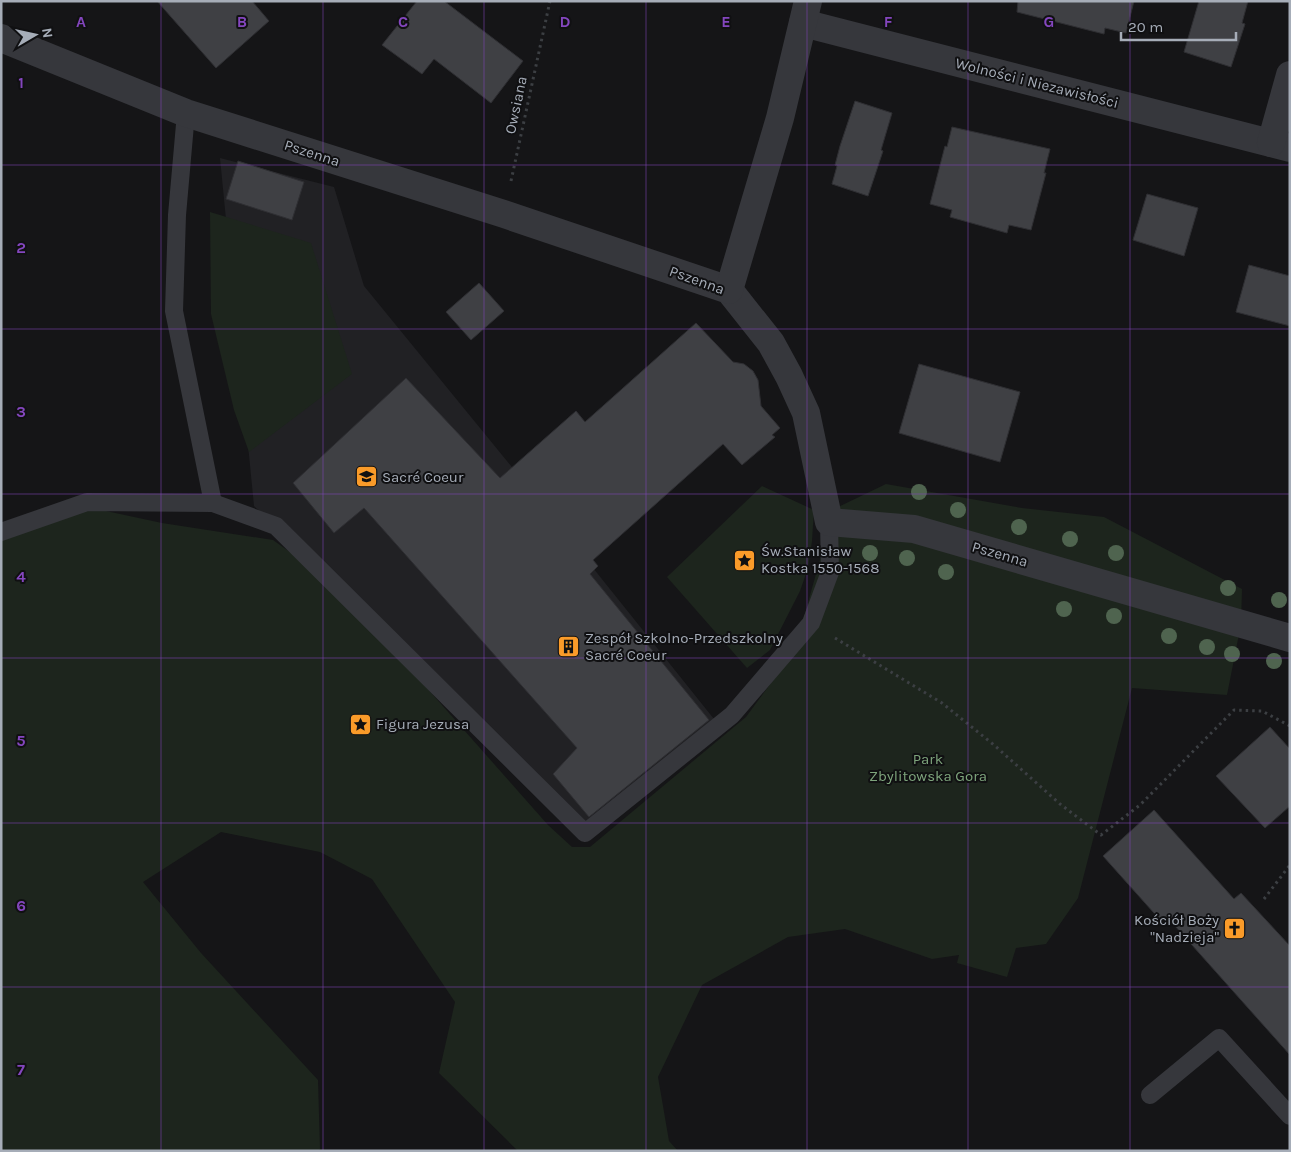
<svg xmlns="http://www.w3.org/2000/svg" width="1291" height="1152" font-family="Karla,sans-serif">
<rect width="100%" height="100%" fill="#151517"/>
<path fill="#212124" d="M220 158 334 187 364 286 525 483 714 719 588 829 254 506Z"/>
<g fill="#1d251d">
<path d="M210 212 311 243 352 374 249 452 234 410 211 314Z"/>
<path d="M886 484 1022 508 1104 517 1242 589 1241 624 1227 695 1132 688 1078 898 1046 944 1016 948 1007 977 957 963 959 955 932 959 845 929 788 937 702 985 658 1077 669 1141 678 1151H518L439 1073 455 1002 372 879 320 852 221 832 143 882 201 953 318 1080 320 1149 318 1151H1V534L92 508 162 523 273 540 322 575 365 618 548 825 572 847H590L746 717 774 679 804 617 834 509Z"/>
<path d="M762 486 814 510 812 541 808 568 800 591 770 650 747 668 667 577Z"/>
</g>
<g fill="#3f4044" stroke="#2f2f33">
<path d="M157 1H252L269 21 216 68Z"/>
<path d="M417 1H444L523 61 491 103 434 59 422 74 382 45Z"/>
<path d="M1018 1H1134L1126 33 1105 28 1104 34 1017 12Z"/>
<path d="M1199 1H1248L1242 23 1245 24 1231 67 1184 52Z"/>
<path d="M855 101 892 113 881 150 883 151 868 196 832 184 837 166 835 165 840 146Z"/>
<path d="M952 127 1050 149 1044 173H1046L1031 230 1009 225 1007 233 950 217 952 210 930 204 945 146 947 147Z"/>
<path d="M238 161 304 182 292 220 226 199Z"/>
<path d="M1147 194 1198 208 1184 256 1133 240Z"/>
<path d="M1249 265 1290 276V326L1236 312Z"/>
<path d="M479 283 504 311 471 340 446 312Z"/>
<path d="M696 323 733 362 744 364 753 371 758 380 761 406 780 428 772 435 775 437 742 465 723 444 593 560 598 566 590 574 709 720 589 817 553 774 577 748 364 508 334 533 293 483 406 378 500 478 576 411 585 422Z"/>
<path d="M919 364 1020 392 1000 462 899 433Z"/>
<path d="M1270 727 1290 749V806L1265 828 1216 776Z"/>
<path d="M1154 810 1234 899 1241 893 1290 946V1055L1167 917 1162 922 1103 856Z"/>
</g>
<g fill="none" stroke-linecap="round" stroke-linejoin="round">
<g stroke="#3c3f43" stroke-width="3" stroke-dasharray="2.5 4" stroke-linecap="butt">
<path d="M511 181 550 1"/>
<path d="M835 638 942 703 994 745 1060 804 1101 835 1140 805 1234 710 1262 711 1290 726"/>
<path d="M1264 899 1290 865"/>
</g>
<g stroke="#36373c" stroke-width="18">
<path d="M186 113 177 215 174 311 213 503"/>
<path d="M1 532 87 502 213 503 276 526 585 833 732 715 811 623 830 572 829 522"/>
<path d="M1150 1095 1219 1038 1290 1116"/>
</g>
<g stroke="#36373c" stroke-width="28">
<path d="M803 23 1290 148"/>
<path d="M1 38 186 113 504 214 729 290 771 343 789 376 806 413 829 522 914 529 1290 638"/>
<path d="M1271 143 1290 75"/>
<path d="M729 290 780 118 808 1"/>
</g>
</g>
<g fill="#4f644f">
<circle cx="919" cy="492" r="8"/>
<circle cx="958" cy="510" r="8"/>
<circle cx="1019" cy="527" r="8"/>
<circle cx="1070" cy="539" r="8"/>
<circle cx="870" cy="553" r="8"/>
<circle cx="1116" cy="553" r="8"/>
<circle cx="907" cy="558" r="8"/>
<circle cx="946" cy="572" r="8"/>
<circle cx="1228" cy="588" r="8"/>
<circle cx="1279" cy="600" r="8"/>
<circle cx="1064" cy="609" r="8"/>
<circle cx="1114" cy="616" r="8"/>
<circle cx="1169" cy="636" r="8"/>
<circle cx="1207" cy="647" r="8"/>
<circle cx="1232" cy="654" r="8"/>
<circle cx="1274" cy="661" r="8"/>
</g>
<path fill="none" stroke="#8446be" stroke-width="1" stroke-opacity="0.55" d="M161 1V1151M323 1V1151M484 1V1151M646 1V1151M807 1V1151M968 1V1151M1130 1V1151M1 165H1290M1 329H1290M1 494H1290M1 658H1290M1 823H1290M1 987H1290"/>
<defs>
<symbol id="school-square" viewBox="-11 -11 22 22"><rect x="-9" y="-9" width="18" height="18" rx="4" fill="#fa9b29" stroke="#101012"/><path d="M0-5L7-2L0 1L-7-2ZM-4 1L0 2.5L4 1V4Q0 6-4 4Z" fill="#111"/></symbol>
<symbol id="sight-square" viewBox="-11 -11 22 22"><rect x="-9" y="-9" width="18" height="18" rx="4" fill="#fa9b29" stroke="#101012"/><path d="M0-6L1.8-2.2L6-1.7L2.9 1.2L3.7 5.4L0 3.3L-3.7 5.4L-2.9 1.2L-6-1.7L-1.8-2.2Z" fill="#111"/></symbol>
<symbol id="building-square" viewBox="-11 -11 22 22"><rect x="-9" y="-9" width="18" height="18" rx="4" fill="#fa9b29" stroke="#101012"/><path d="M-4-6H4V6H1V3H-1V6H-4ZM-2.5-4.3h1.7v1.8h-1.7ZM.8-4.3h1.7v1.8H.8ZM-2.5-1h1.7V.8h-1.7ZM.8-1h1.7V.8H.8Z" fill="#111"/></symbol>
<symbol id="church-square" viewBox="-11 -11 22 22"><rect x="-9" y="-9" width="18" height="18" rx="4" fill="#fa9b29" stroke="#101012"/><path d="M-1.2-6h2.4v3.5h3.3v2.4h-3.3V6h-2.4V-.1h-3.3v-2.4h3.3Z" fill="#111"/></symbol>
</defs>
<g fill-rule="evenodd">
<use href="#school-square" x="354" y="464" width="25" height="25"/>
<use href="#sight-square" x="732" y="548" width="25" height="25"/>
<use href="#building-square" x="556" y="634" width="25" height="25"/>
<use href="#sight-square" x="348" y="712" width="25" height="25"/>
<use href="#church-square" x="1222" y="916" width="25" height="25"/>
</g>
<g text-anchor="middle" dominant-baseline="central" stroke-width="4" stroke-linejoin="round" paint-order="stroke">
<g font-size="15" fill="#a6adb8" stroke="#101012">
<text transform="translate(1037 83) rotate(14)">Wolności i Niezawisłości</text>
<text transform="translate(516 105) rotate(-78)">Owsiana</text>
<text transform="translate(312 153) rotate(18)">Pszenna</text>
<text transform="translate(697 280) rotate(20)">Pszenna</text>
<text transform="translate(1000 554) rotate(16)">Pszenna</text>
</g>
<g font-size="15" fill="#a6adb8" stroke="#101012" text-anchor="start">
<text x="382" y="477">Sacré Coeur</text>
<text x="761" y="551">Św.Stanisław<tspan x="761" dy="17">Kostka 1550-1568</tspan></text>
<text x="585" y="638">Zespół Szkolno-Przedszkolny<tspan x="585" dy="17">Sacré Coeur</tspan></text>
<text x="376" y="724">Figura Jezusa</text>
<text x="1219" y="920" text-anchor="end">Kościół Boży<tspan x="1219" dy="17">"Nadzieja"</tspan></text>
</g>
<g font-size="15" fill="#7ea47c" stroke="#101012">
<text x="928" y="759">Park<tspan x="928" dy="17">Zbylitowska Gora</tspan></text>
</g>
</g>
<g font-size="16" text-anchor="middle" font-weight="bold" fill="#8446be" stroke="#101012" stroke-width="4" stroke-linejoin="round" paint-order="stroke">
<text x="81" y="27">A</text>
<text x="242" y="27">B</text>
<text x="403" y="27">C</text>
<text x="565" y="27">D</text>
<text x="726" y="27">E</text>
<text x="888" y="27">F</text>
<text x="1049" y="27">G</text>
<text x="21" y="88">1</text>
<text x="21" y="253">2</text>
<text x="21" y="417">3</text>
<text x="21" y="582">4</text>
<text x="21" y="746">5</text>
<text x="21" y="911">6</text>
<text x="21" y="1075">7</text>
</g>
<rect width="1291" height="1152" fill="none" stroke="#a6adb8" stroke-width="5"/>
<g transform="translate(35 35) rotate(81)" stroke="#101012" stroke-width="4" paint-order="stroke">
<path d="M0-4L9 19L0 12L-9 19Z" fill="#a6adb8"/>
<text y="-8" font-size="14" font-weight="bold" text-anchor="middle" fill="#a6adb8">N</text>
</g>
<path d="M1121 32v8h115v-8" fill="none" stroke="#a6adb8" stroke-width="2.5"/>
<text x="1128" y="32" font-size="15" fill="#a6adb8" stroke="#101012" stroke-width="4" paint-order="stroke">20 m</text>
</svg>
